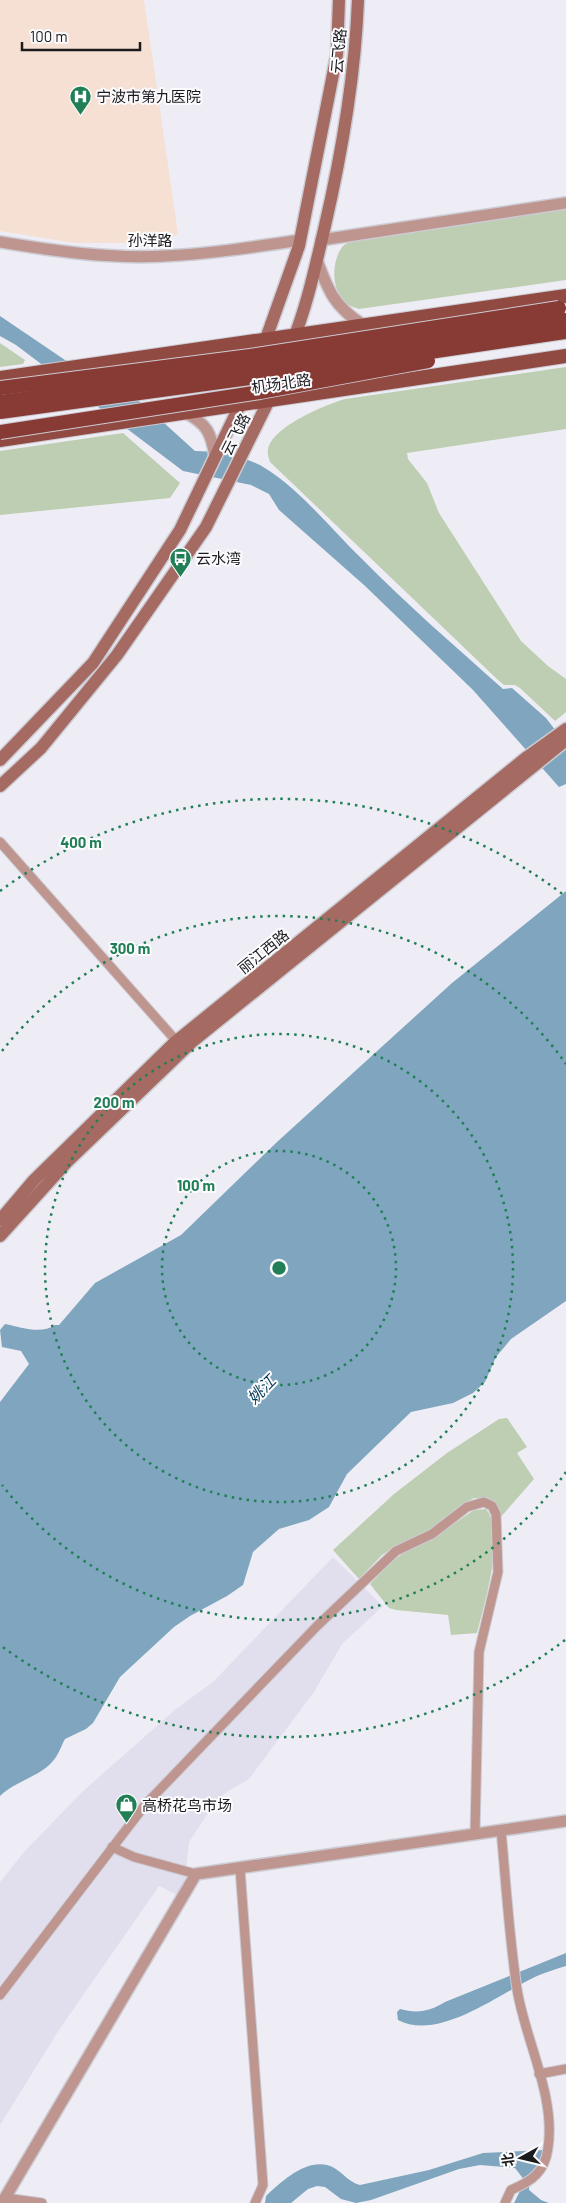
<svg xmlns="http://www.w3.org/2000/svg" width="566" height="2203" font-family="Barlow,'Noto Sans SC',sans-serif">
<rect width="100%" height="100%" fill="#eeedf5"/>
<path fill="#e1dfee" d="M333 1557 383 1606 342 1644 314 1692 249 1779 225 1793 212 1807 189 1842 185 1878 179 1896 159 1886 59 2030 0 2125V1882L25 1851 82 1792 176 1709 213 1682Z"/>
<path fill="#f6e0d3" d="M0 0H144L178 234 158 243H74L0 231Z"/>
<g fill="#beceb2">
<path d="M566 209V280L359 309C354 307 348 306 345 302 331 289 331 261 343 246 346 243 353 241 357 239Z"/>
<path d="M0 343 25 360 23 364 0 367Z"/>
<path d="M566 367V429L407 453 408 459 427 483 439 513 521 641 548 666 566 679V712L555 721 520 688 515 685H504L498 680 270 462C269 459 267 453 268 450 271 427 325 405 345 399Z"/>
<path d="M123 433 180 483 170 498 0 515V451Z"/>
<path d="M507 1418 527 1447 517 1453 534 1479 500 1518 496 1504 484 1499 474 1498 462 1505 429 1531 397 1545 382 1555 359 1579 333 1550 394 1494 447 1453 499 1419Z"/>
<path d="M486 1509C506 1533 484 1606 477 1633L451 1635 448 1615 396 1610 389 1608 370 1584 390 1563 410 1548 433 1538 474 1510Z"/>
</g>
<g fill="#7fa6be">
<path d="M0 316 65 360 142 403 195 451C219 451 247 456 268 470 303 493 331 529 361 558 406 604 455 646 503 689L512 688 546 718 566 744V784L559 787 473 690 364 585 279 510 269 494 251 485 183 471 16 345 0 336Z"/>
<path d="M566 891V1301L511 1339 496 1357 485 1382 473 1393 453 1403 411 1412 347 1474 329 1507 309 1520 279 1529 253 1552 243 1585 227 1596 190 1616 174 1627 120 1677 93 1723 86 1729 65 1739C62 1744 60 1751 56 1757 44 1776 16 1780 0 1796V1402L29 1364 21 1351 2 1347 0 1330 5 1324C21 1327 41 1335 55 1325H59L95 1283 181 1235 277 1142 452 983Z"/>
<path d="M566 1953V1966C556 1969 546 1972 537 1976 500 1993 439 2042 398 2020L397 2012 400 2009C418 2014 430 2011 445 2002Z"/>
<path d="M544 2150C540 2165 529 2175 529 2190L541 2200 549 2203H514L525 2181 515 2168 480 2165 459 2169 371 2200 356 2203 341 2199 325 2187 317 2186 308 2189 291 2203H265L266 2196C281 2182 304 2160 327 2165 340 2168 347 2182 360 2185L429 2170 483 2153Z"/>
</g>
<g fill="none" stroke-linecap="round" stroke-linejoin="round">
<defs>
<g id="minor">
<path d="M0 842 179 1044"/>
<path d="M501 1830C506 1883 509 1936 517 1989 525 2040 556 2096 548 2148 545 2172 532 2181 511 2190L505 2203"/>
<path d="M112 1847 134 1857 196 1874"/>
<path d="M240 1868 263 2185 255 2203"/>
<path d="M0 1995 145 1805 317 1626 396 1551 432 1534 467 1507 484 1502 492 1506 496 1514 498 1572 479 1652 475 1833"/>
<path d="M539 2074 566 2069"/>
<path d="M6 2198 42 2203"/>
</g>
<g id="tertiary">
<path d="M321 240 566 203"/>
<path d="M0 242C54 251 109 259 164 256 209 254 255 247 300 240"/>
<path d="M317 260C328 291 335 307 363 325"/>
<path d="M186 413C207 424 211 433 215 456"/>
<path d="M2 2203 196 1874 566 1821"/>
</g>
<g id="secondary">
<path d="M292 343C307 306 315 268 324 230 342 153 355 79 358 0"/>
<path d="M263 347 299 246 337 54 339 0"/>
<path d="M0 760 93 663 180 530 240 405 254 370"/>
<path d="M0 786 41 748 117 655 206 527 273 392"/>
<path d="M0 1220 34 1180 174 1043 527 757 566 729"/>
<path d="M0 1236 67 1162 193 1041 566 740"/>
</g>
<g id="primary">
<path d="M0 378 566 296"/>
<path d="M0 440 566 356"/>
</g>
</defs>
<use href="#minor" stroke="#cccbd3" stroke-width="11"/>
<use href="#tertiary" stroke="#cccbd3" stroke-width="14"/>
<use href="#secondary" stroke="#cccbd3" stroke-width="15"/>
<use href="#primary" stroke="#cccbd3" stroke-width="16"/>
<use href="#minor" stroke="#bf958f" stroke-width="9"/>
<use href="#tertiary" stroke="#bf958f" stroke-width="11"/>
<use href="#secondary" stroke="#a56a62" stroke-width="12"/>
<use href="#primary" stroke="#914a42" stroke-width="14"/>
<defs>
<g id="trunk-bridge">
<path d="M0 388 250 356 559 308"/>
<path d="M0 402 258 366 562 319"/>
<path d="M0 412 308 370 566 332"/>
<path d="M0 432 260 392 428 361"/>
</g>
</defs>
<use href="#trunk-bridge" stroke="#cccbd3" stroke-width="16" stroke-linecap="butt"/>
<use href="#trunk-bridge" stroke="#883b34" stroke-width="14"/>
</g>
<g fill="none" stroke="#217f56" stroke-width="2.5" stroke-dasharray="2.5 5">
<circle cx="279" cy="1268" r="117"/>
<circle cx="279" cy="1268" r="234"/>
<path d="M566 1472A352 352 0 0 1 2 1485M2 1051A352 352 0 0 1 566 1064"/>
<path d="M565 1640A469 469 0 0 1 0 1645M0 891A469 469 0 0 1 565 896"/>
</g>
<defs>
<symbol id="hospital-pin" viewBox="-11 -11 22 30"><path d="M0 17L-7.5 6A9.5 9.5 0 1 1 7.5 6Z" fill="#217f56" stroke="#fcfbfe"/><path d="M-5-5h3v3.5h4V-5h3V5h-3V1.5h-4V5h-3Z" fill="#fff"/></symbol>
<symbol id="bus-pin" viewBox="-11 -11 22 30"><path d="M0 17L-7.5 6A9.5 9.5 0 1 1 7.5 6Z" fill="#217f56" stroke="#fcfbfe"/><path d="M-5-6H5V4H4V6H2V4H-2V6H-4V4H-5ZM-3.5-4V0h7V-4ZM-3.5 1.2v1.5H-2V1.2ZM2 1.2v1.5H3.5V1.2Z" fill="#fff"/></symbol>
<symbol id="shop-pin" viewBox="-11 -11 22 30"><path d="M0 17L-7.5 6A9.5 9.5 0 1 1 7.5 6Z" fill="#217f56" stroke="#fcfbfe"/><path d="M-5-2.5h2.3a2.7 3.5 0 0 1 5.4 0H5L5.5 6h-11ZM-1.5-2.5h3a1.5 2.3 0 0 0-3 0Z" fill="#fff"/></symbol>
</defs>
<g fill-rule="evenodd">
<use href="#hospital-pin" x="68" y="84" width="25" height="34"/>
<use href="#bus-pin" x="168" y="546" width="25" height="34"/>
<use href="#shop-pin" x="114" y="1792" width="25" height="34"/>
</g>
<g text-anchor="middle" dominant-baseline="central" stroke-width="4" stroke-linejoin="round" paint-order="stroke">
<g font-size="15" fill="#1b1b1e" stroke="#fcfbfe">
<text transform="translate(338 51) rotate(-85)">云飞路</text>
<text x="150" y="240">孙洋路</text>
<text transform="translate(281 383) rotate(-8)">机场北路</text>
<text transform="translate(235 434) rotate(-63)">云飞路</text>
<text transform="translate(263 951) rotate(-39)">丽江西路</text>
</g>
<g font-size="15" fill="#1b1b1e" stroke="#fcfbfe" text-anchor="start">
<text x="96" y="96">宁波市第九医院</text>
<text x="196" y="558">云水湾</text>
<text x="142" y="1805">高桥花鸟市场</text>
</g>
<g font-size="16" font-style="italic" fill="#053b54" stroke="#fcfbfe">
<text transform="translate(261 1389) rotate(-45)">姚江</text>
</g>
</g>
<circle cx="279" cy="1268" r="8" fill="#217f56" stroke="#fcfbfe" stroke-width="2.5"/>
<g font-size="15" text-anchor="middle" font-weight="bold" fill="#217f56" stroke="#fcfbfe" stroke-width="4" stroke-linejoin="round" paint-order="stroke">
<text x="81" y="848">400 m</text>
<text x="130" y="954">300 m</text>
<text x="114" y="1108">200 m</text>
<text x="196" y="1191">100 m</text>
</g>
<g transform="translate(521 2158) rotate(262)" stroke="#fcfbfe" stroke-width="4" paint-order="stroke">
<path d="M0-4L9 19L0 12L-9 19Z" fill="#1b1b1e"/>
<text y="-8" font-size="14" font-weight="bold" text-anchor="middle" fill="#1b1b1e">北</text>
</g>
<path d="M22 42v8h118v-8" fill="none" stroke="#1b1b1e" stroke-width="2.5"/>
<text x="30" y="42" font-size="15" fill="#1b1b1e" stroke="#fcfbfe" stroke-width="4" paint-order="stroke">100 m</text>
</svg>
